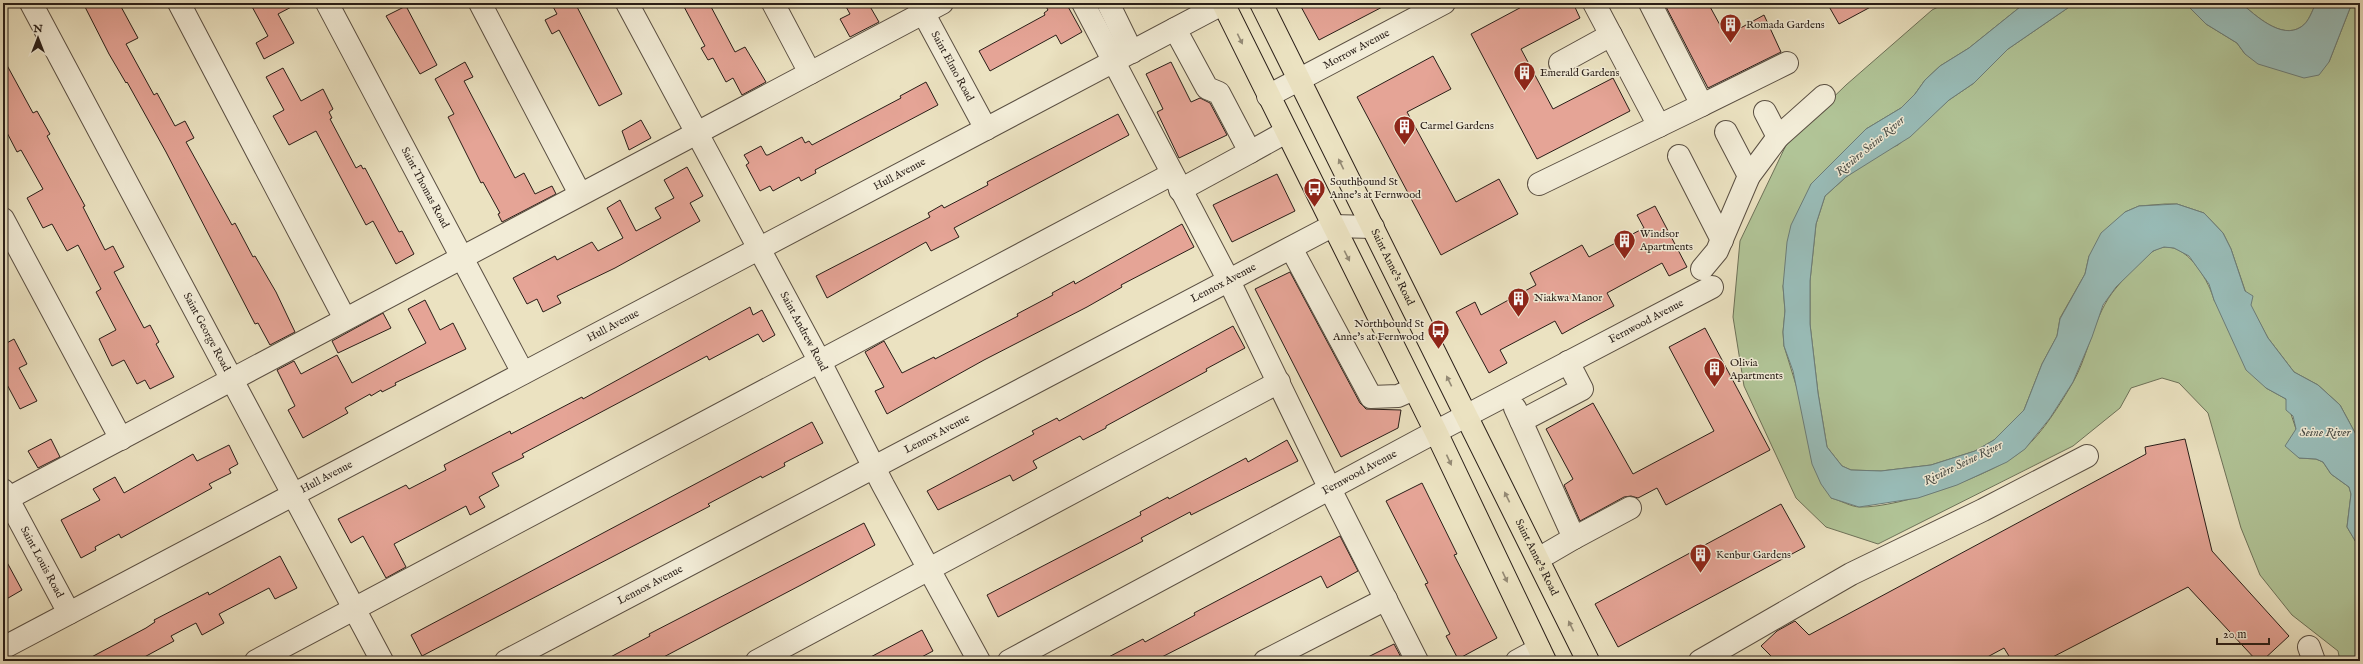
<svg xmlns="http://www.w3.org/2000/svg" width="2363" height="664" font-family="'IM FELL English',serif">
<rect width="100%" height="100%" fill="#ebe2c1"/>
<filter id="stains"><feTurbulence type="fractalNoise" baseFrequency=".005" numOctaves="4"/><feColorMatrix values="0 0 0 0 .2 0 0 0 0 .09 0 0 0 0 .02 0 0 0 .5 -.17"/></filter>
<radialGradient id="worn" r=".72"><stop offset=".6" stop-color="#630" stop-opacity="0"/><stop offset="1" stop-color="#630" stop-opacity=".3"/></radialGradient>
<g fill="#b1c497" stroke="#6d7158">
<path d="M1946 3H2025L1969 48 1940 66 1925 80 1915 94 1901 108 1866 129 1811 184 1783 286 1785 311 1783 332 1784 346 1831 498C1840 500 1851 507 1860 507 1899 508 1995 475 2024 449 2043 432 2059 406 2072 384 2090 353 2093 315 2116 288 2126 276 2140 260 2152 252 2181 232 2208 278 2214 300L2266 388 2286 399 2296 429 2299 458 2316 459 2323 462 2331 474 2349 487 2351 494 2347 527 2360 549V661H2340L2338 651 2292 615 2260 575 2241 528 2208 413 2179 383 2162 378 2131 388 2120 408 2073 446 1878 544 1826 527 1796 498 1744 386 1733 317 1740 241 1788 141 1846 85 1932 10Z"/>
<path d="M2075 3H2185L2206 24 2237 43 2245 54 2329 62 2352 3H2360V442L2340 405 2318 385 2294 372 2268 338 2250 305 2231 249 2223 233 2204 213 2177 204H2165L2139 206 2125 212 2089 256 2085 274 2060 318 2057 336 2042 364 2024 410 1994 440 1975 451 1931 465 1881 471 1851 470 1842 466 1827 447 1818 393 1810 324V281L1816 224 1825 196 1846 177 1882 152 1898 145 1949 100 1974 83 2008 49Z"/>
<path d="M2241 3H2316C2312 11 2309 22 2301 27 2281 40 2255 15 2241 3Z"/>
</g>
<g fill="#99bdb9" stroke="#6c7d79">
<path d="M2025 3H2075L2008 49 1974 83 1949 100 1910 137 1846 177 1825 196 1816 224 1810 281V324L1818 393 1827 447 1842 466 1851 470 1881 471 1931 465 1975 451 1994 440 2024 410 2042 364 2057 336 2060 319 2085 274 2089 256 2101 233 2125 212 2139 206 2177 204 2204 213 2223 233 2231 249 2245 291 2253 296 2251 305 2268 338 2294 372 2318 385 2340 405 2360 442V549L2347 527 2351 494 2349 487 2331 474 2323 462 2316 459 2299 458 2285 446 2296 429 2293 416 2286 410V399L2266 388 2246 370 2214 300 2209 284 2189 256 2174 248 2164 247 2153 251 2116 287 2103 305 2092 337 2073 382 2050 418 2025 449 2007 462 1957 485 1918 498 1859 507 1831 498 1821 484 1812 464 1793 371 1784 346 1783 332 1785 311 1783 286 1787 242 1791 225 1811 184 1866 129 1901 108 1915 94 1925 80 1940 66 1969 48Z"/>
<path d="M2185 3H2241C2255 15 2281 40 2301 27 2309 22 2312 11 2316 3H2352L2329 62 2319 75 2304 78 2258 64 2245 54 2237 43 2206 24Z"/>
</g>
<g fill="#e5a496" stroke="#291e18">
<path d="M83 3H119L138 38 126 44 154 95 157 93 175 126 185 121 194 138 186 142 232 225 235 223 253 257 255 256 276 292 295 332 270 345 258 323 255 324 166 152 127 82 126 83 109 54Z"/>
<path d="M250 3H299L278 14 294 43 264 59 256 43 268 36Z"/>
<path d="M551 3H575L622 94 599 106 559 30 552 34 545 20 557 14Z"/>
<path d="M682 3H709L735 52 745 47 766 82 742 95 733 78 726 82 713 58 708 60 701 48 705 46Z"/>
<path d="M844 3H868L879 22 850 37 840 19 850 14Z"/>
<path d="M1044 3H1066L1082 32 1061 44 1056 35 990 71 979 51 1045 15 1044 13 1048 10Z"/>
<path d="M1299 3H1390L1319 40Z"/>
<path d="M1529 3H1573L1580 18 1521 49 1553 109 1613 78 1630 111 1537 159 1471 34Z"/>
<path d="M1664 3H1708L1726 36 1764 15 1781 52 1708 88Z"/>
<path d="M1827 3H1878L1839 24Z"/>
<path d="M406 6 437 65 420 74 386 16Z"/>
<path d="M1433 56 1451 89 1407 112 1456 202 1499 179 1518 214 1441 255 1357 97Z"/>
<path d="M3 58 33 113 37 111 50 134 47 136 85 206 83 207 105 250 113 246 124 267 114 272 144 328 150 325 159 342 156 344 174 377 150 389 145 380 137 384 124 360 112 366 99 339 116 330 96 292 101 289 78 245 67 251 52 224 43 228 27 198 43 189 21 150 17 152 3 125Z"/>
<path d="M465 62 473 77 464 81 515 178 524 173 535 194 552 186 556 194 502 222 498 214 500 213 483 182 481 183 448 117 454 114 435 79Z"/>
<path d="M1171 62 1191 102 1200 98 1210 103 1227 135 1179 158 1157 112 1163 109 1146 74Z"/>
<path d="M283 68 301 101 323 89 333 109 329 112 332 118 330 119 356 168 361 165 363 169 365 168 399 232 402 231 414 254 396 264 373 221 366 225 316 131 289 145 273 116 284 110 266 77Z"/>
<path d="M926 82 938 105 815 170 816 173 801 181 799 177 773 191 770 186 760 191 746 165 749 163 744 155 761 146 766 155H768L802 137 805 143 809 141 812 145 901 98 900 96Z"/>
<path d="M1118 114 1129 135 954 228 959 237 931 251 926 242 827 298 816 276 930 217 928 213 942 205 944 208 988 185 987 182Z"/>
<path d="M641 120 651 138 629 150 622 131Z"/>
<path d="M687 167 703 196 690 203 700 221 615 268 557 296 561 303 543 312 537 299 527 304 513 278 555 256 557 260 592 242 598 251 623 238 607 208 620 200 636 231 661 218 655 208 674 198 664 180Z"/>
<path d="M1277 174 1295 211 1232 242 1213 205Z"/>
<path d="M1655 206 1687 267 1669 276 1662 263 1607 293 1614 306 1580 324 1562 334 1555 321 1500 350 1507 363 1489 373 1456 312 1475 302 1481 315 1536 285 1530 273 1582 245 1589 257 1644 228 1637 215Z"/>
<path d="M1182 224 1194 247 1121 285 1122 287 1087 307 984 360 887 414 875 391 884 387 865 352 884 341 902 373 934 357 935 359 1018 316 1017 314 1053 295 1052 293 1074 281 1075 284Z"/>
<path d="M1290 272 1360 403 1366 409 1401 410 1398 428 1341 457 1255 289Z"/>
<path d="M425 300 440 330 453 323 466 349 395 383 396 385 382 392 381 390 371 396 370 394 345 408 348 413 303 438 288 410 295 406 277 370 294 361 301 374 337 355 352 383 426 343 408 309Z"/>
<path d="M750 307 753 315 762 310 775 335 763 342 758 334 709 360 707 356 522 454 524 457 492 473 499 486 479 497 485 507 470 515 466 506 394 544 406 567 386 578 363 536 351 543 338 519 406 485 409 489 446 470 444 465 510 431 511 434 582 397 583 399Z"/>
<path d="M383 313 391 328 338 353 332 341Z"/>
<path d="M1233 326 1245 348 1206 369 1207 371 1106 426V428L1083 440 1080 436 1033 461 1037 468 1013 481 1010 475 938 510 927 491 1034 434 1032 431 1057 418 1059 421Z"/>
<path d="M1705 328 1770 450 1666 505 1657 488 1638 498 1631 496 1624 497 1580 521 1564 485 1573 479 1546 429 1593 403 1633 474 1714 431 1669 347Z"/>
<path d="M14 339 27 364 19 368 37 401 20 409 3 377V345Z"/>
<path d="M812 422 823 443 784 463 785 466 762 478 761 476 708 504 710 506 422 656 411 635Z"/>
<path d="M51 439 60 457 38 468 28 451Z"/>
<path d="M2185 439 2212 551 2289 636 2262 661H2257L2188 587 2045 661H2012L2004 648 1980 661H1776L1761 646 1777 631 1795 621 1809 635 2146 454 2145 447Z"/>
<path d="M1287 440 1298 461 1191 515 1190 512 1141 538 1143 541 998 617 987 595 1141 515 1140 512 1168 497 1169 499 1246 458 1248 462Z"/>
<path d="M229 445 238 464 229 469 231 473 209 484 212 488 121 538 119 534 95 547 96 550 81 558 61 520 100 500 93 489 115 477 124 493 193 454 197 461Z"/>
<path d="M1422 483 1457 554 1454 555 1497 638 1458 659 1446 636 1450 634 1425 584 1428 583 1386 501Z"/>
<path d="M1781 504 1805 547 1618 647 1595 604Z"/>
<path d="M864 523 875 545 801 585 656 661H603L650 636 649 634Z"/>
<path d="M1340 536 1358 571 1327 588 1321 576 1154 661H1101L1143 639 1145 642 1195 615 1194 613Z"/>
<path d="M3 555 22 590 3 601Z"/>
<path d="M280 556 297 588 275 599 269 588 219 614 224 623 202 635 196 623 171 636 174 641 137 661H84L146 628 155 622 154 620 208 592 209 595Z"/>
<path d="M922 630 933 651 914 661H863Z"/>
<path d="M1394 644 1403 661H1360Z"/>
</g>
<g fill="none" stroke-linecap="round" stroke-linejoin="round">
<defs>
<g id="minor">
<path id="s1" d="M31 3 382 661"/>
<path d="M179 3 345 319"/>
<path id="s2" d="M327 3 523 373"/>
<path d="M480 3 580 194"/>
<path id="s3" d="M627 3 820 362 883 485 979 661"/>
<path d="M773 3 810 73"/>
<path id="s4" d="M918 3 986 129"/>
<path d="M1083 3 1229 281 1330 489 1417 661"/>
<path d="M1108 3 1132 52"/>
<path d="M1594 3 1659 126"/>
<path d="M1650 3 1702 105 1787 63"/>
<path d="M1175 29 1207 88 1219 93 1250 152 1180 190"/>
<path d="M1560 63 1611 35"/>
<path id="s5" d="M1268 96 1444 3"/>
<path d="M1765 112 1778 137"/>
<path d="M1726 132 1749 176"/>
<path d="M1250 152 1286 132"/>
<path d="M1679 156 1722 240"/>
<path d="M1539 184 1702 105"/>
<path d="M3 219 121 439"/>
<path d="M1291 248 1371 397 1398 396 1414 389"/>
<path d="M1702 269 1717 251 1749 176 1778 137 1824 96"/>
<path d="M1515 408 1521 421 1582 389 1568 362"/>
<path d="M1521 421 1574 538 1538 559"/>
<path id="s6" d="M3 490 69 613"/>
<path d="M3 501 942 3"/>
<path d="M1574 538 1630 508"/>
<path d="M2309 647 2314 661"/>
<path id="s7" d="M3 648 1224 3"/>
<path d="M256 661 1172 174"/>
<path id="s8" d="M506 661 1332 226 1373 227"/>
<path d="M757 661 1279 382"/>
<path id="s9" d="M1009 661 1420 440 1712 287"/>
<path d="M1265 661 1386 599"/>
<path d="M1517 661 1539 649"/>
<path d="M1700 661 1851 574 1983 510 2087 456"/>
</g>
<g id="major">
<path d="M1223 3 1436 432 1545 661"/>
<path id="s10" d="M1261 3 1588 661"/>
</g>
</defs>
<use href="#minor" stroke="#5a4f42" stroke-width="24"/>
<use href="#major" stroke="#291e18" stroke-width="24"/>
<use href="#minor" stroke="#f2ecd7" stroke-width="22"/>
<use href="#major" stroke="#ebe2c1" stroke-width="22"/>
</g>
<defs><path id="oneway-solid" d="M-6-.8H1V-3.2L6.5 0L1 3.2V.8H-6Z"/></defs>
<g fill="#948a75">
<use href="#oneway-solid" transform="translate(1240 39) rotate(64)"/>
<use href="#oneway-solid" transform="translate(1341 164) rotate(-116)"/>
<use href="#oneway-solid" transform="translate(1347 256) rotate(63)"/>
<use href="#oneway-solid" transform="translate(1449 381) rotate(-116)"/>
<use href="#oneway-solid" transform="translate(1449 460) rotate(65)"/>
<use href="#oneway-solid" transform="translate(1507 497) rotate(-116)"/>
<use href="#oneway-solid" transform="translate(1505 577) rotate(65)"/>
<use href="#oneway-solid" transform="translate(1571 626) rotate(-116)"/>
</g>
<defs>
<symbol id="building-pin" viewBox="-11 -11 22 30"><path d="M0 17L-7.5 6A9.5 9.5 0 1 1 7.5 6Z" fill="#8f2418" stroke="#f2ecd7"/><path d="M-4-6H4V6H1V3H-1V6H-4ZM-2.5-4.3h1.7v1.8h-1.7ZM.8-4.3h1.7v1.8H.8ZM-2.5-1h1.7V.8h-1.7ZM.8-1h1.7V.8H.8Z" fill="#fff"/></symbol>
<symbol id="bus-pin" viewBox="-11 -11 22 30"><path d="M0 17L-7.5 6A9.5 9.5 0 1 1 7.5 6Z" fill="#8f2418" stroke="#f2ecd7"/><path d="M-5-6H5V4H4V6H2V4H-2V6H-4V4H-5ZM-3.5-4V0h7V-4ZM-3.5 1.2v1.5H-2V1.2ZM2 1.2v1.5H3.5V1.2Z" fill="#fff"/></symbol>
</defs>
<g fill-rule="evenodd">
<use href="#building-pin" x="1718" y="12" width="25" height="34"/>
<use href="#building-pin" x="1512" y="60" width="25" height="34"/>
<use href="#building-pin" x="1392" y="114" width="25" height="34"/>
<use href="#bus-pin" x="1302" y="176" width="25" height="34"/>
<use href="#building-pin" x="1612" y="228" width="25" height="34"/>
<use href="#building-pin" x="1506" y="286" width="25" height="34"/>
<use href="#bus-pin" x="1426" y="318" width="25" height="34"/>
<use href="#building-pin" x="1702" y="356" width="25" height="34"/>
<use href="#building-pin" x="1688" y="542" width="25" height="34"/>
</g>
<g text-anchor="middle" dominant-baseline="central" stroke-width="3" stroke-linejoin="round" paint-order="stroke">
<g font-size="11" fill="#291e18" stroke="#f2ecd7" text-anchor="start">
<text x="1746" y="25">Romada Gardens</text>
<text x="1540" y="73">Emerald Gardens</text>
<text x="1420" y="126">Carmel Gardens</text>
<text x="1330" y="182">Southbound St<tspan x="1330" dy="13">Anne's at Fernwood</tspan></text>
<text x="1640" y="234">Windsor<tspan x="1640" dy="13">Apartments</tspan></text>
<text x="1534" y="298">Niakwa Manor</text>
<text x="1424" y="324" text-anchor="end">Northbound St<tspan x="1424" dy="13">Anne's at Fernwood</tspan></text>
<text x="1730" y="363">Olivia<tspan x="1730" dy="13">Apartments</tspan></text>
<text x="1716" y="555">Kenbur Gardens</text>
</g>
<g font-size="11" fill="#291e18" stroke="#f2ecd7">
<text stroke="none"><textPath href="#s5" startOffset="100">Morrow Avenue</textPath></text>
<text stroke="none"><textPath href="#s4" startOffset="72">Saint Elmo Road</textPath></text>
<text stroke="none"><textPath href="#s7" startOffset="1014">Hull Avenue</textPath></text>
<text stroke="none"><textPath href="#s2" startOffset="209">Saint Thomas Road</textPath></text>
<text stroke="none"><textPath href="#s10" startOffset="295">Saint Anne's Road</textPath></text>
<text stroke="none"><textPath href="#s8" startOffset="811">Lennox Avenue</textPath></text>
<text stroke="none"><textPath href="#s9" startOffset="722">Fernwood Avenue</textPath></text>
<text stroke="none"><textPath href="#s7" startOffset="690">Hull Avenue</textPath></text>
<text stroke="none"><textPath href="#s1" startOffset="373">Saint George Road</textPath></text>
<text stroke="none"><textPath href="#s3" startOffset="373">Saint Andrew Road</textPath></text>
<text stroke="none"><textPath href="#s8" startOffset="487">Lennox Avenue</textPath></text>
<text stroke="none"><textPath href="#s9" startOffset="398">Fernwood Avenue</textPath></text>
<text stroke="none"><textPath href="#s7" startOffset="366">Hull Avenue</textPath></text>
<text stroke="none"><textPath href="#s10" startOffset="619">Saint Anne's Road</textPath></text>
<text stroke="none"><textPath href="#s6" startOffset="82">Saint Louis Road</textPath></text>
<text stroke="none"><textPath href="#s8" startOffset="163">Lennox Avenue</textPath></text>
</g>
<g font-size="12" font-style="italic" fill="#4b4e48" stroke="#f2ecd7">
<text transform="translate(1870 146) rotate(-40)">Rivière Seine River</text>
<text x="2325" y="432">Seine River</text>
<text transform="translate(1963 463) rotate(-26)">Rivière Seine River</text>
</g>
</g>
<rect width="2363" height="664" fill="none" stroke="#ebe2c1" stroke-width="16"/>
<rect x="4" y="4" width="2355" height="656" fill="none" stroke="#291e18" stroke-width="2"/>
<rect x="8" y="8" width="2347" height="648" fill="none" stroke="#291e18"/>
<g transform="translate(38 38)" stroke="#f2ecd7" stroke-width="3" paint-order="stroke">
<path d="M0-3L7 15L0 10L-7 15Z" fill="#291e18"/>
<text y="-6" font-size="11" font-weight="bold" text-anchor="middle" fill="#291e18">N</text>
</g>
<path d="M2217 638v6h52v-6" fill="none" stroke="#291e18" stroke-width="2"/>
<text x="2223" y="638" font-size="12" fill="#291e18" stroke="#f2ecd7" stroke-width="3" paint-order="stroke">20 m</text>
<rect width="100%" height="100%" filter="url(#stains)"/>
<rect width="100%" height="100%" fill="url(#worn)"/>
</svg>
